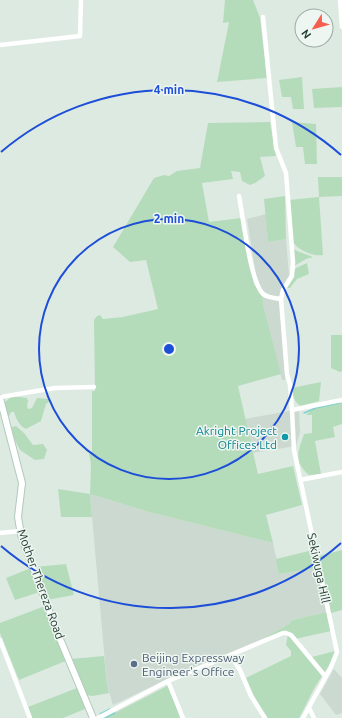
<svg xmlns="http://www.w3.org/2000/svg" width="342" height="718" font-family="Ubuntu,sans-serif">
<rect width="100%" height="100%" fill="#ddeae2"/>
<g fill="#ccd9d1">
<path d="M266 214 268 242 286 239 289 275 281 290 280 295 278 297 270 295 262 290 256 275 247 219Z"/>
<path d="M262 295 278 300 280 302 285 375V380H282L264 308Z"/>
<path d="M289 411H299L300 432 296 446 253 453 245 419Z"/>
<path d="M90 494 149 512 273 543 280 574 317 568 327 612 292 620 289 624 262 639 231 654 180 673 113 705 107 685Z"/>
<path d="M334 669 342 678V713L336 715 320 694Z"/>
</g>
<g fill="#b5dcba">
<path d="M225 0H253L260 18 267 78 217 82 229 22 223 23Z"/>
<path d="M302 77 304 109H293L291 97H282L279 80Z"/>
<path d="M342 87V107L314 108 312 89Z"/>
<path d="M270 122 276 156 260 157 265 176 255 183 250 185 242 181 240 172 231 171 233 179 202 183 209 222 241 218 254 284 262 295 264 308 281 374 238 386 258 474 293 466 302 505 266 515 273 543 149 512 90 494 92 517H61L58 489 90 494 91 464 89 454H92V391H95L94 320 97 316 100 315 103 319 123 317 158 309 146 260 130 262 113 247 154 178 164 175 169 176 177 171 200 168 208 123Z"/>
<path d="M292 122 316 124 317 164H305L303 147H296Z"/>
<path d="M318 177H342V196L319 197 323 255C315 256 309 254 302 250 284 240 289 219 289 200L319 197Z"/>
<path d="M285 196 286 239 268 242 264 199Z"/>
<path d="M290 246 297 251 313 257 306 259 294 266Z"/>
<path d="M307 263 309 274 297 279 290 288H285L296 268Z"/>
<path d="M331 335H342V371L340 372 331 368Z"/>
<path d="M321 382 319 401 300 406C294 401 293 396 291 388Z"/>
<path d="M12 396 27 398 28 401 27 406 28 409 32 408 37 398 48 399 50 401 46 404 41 421 26 429C19 425 16 419 14 412H11L7 420 4 403Z"/>
<path d="M342 402V424L333 427 335 437 315 441 321 474 309 475C293 461 298 452 304 434L312 433V415H306L313 408Z"/>
<path d="M16 426 24 433 33 445 43 444 47 450 44 459 35 460 20 450 13 436 12 427Z"/>
<path d="M313 550 317 568 279 574 276 559Z"/>
<path d="M342 550V610L331 613 319 556Z"/>
<path d="M66 564 74 595 47 600 35 567Z"/>
<path d="M31 568 40 592 15 600 6 578Z"/>
<path d="M45 606 68 660 19 680 0 633V623Z"/>
<path d="M327 612 331 631 295 639 312 657 335 651C331 665 323 674 315 687 309 697 305 708 299 718H267L254 696 246 678 291 656V651L286 645 288 634 284 631 262 639 289 624 292 620Z"/>
<path d="M104 656 107 685 109 693 93 696 85 695 71 659Z"/>
<path d="M169 685 180 718H105Z"/>
<path d="M77 688 85 709 63 718H32L28 707Z"/>
</g>
<g fill="none" stroke-linecap="round" stroke-linejoin="round">
<g stroke="#83d1d1" stroke-width="1.5">
<path d="M304 413 316 408 339 403"/>
<path d="M100 714 110 709"/>
<path d="M105 718 115 713"/>
</g>
<defs>
<path id="secondary" d="M0 398 22 483 18 517 21 535 55 627 93 718"/>
</defs>
<use href="#secondary" stroke="#b1cabd" stroke-width="8"/>
<g stroke="#fff" stroke-width="4.5">
<path d="M340 0 342 27"/>
<path d="M263 17 276 148 286 173 293 262 292 276 283 290 281 299 287 374 290 385 292 410 342 400"/>
<path d="M0 45 80 36 81 0"/>
<path d="M239 196C243 216 250 281 263 294 268 298 275 298 281 299"/>
<path d="M0 397 55 388 94 387"/>
<path d="M292 410 294 450 337 652 331 667 303 718"/>
<path d="M300 480 342 472"/>
<path d="M0 533 20 531"/>
<path d="M0 640 30 718"/>
<path d="M231 656 240 670 251 696 265 718"/>
<path d="M168 681 183 718"/>
<path d="M309 708 314 718"/>
<path d="M98 718 168 681 283 633H286L291 635 325 676"/>
</g>
<use href="#secondary" stroke="#fff" stroke-width="6"/>
</g>
<g fill="none" stroke="#1d4ed8" stroke-width="2">
<circle cx="169" cy="349" r="130"/>
<path d="M341 543A259 259 0 0 1 1 546M1 152A259 259 0 0 1 341 155"/>
</g>
<circle fill="#0f9aa8" stroke="#eef6f1" stroke-width="1.5" cx="285" cy="437" r="4"/>
<circle fill="#5c6f8a" stroke="#eef6f1" stroke-width="1.5" cx="134" cy="664" r="4"/>
<g text-anchor="middle" dominant-baseline="central" stroke-width="3" stroke-linejoin="round" paint-order="stroke">
<g font-size="12" fill="#0d838f" stroke="#eef6f1" text-anchor="end">
<text x="277" y="430">Akright Project<tspan x="277" dy="14">Offices Ltd</tspan></text>
</g>
<g font-size="12" fill="#1f392e" stroke="#eef6f1">
<text transform="translate(319 568) rotate(78)">Sekiwuga Hill</text>
<text transform="translate(41 584) rotate(70)">Mother Thereza Road</text>
</g>
<g font-size="12" fill="#4e5e75" stroke="#eef6f1" text-anchor="start">
<text x="142" y="657">Beijing Expressway<tspan x="142" dy="14">Engineer's Office</tspan></text>
</g>
</g>
<circle cx="169" cy="349" r="6" fill="#1d4ed8" stroke="#eef6f1" stroke-width="2"/>
<g font-size="12" text-anchor="middle" font-weight="bold" fill="#1d4ed8" stroke="#eef6f1" stroke-width="3" stroke-linejoin="round" paint-order="stroke">
<text x="169" y="94">4 min</text>
<text x="169" y="223">2 min</text>
</g>
<g transform="translate(314 28) rotate(233)"><circle r="19" fill="#eef6f1" stroke="#9baaa3"/>
<path d="M0-3L7 15L0 10L-7 15Z" fill="#f55f50"/>
<text y="-6" font-size="11" font-weight="bold" text-anchor="middle" fill="#1f392e">N</text>
</g>
</svg>
